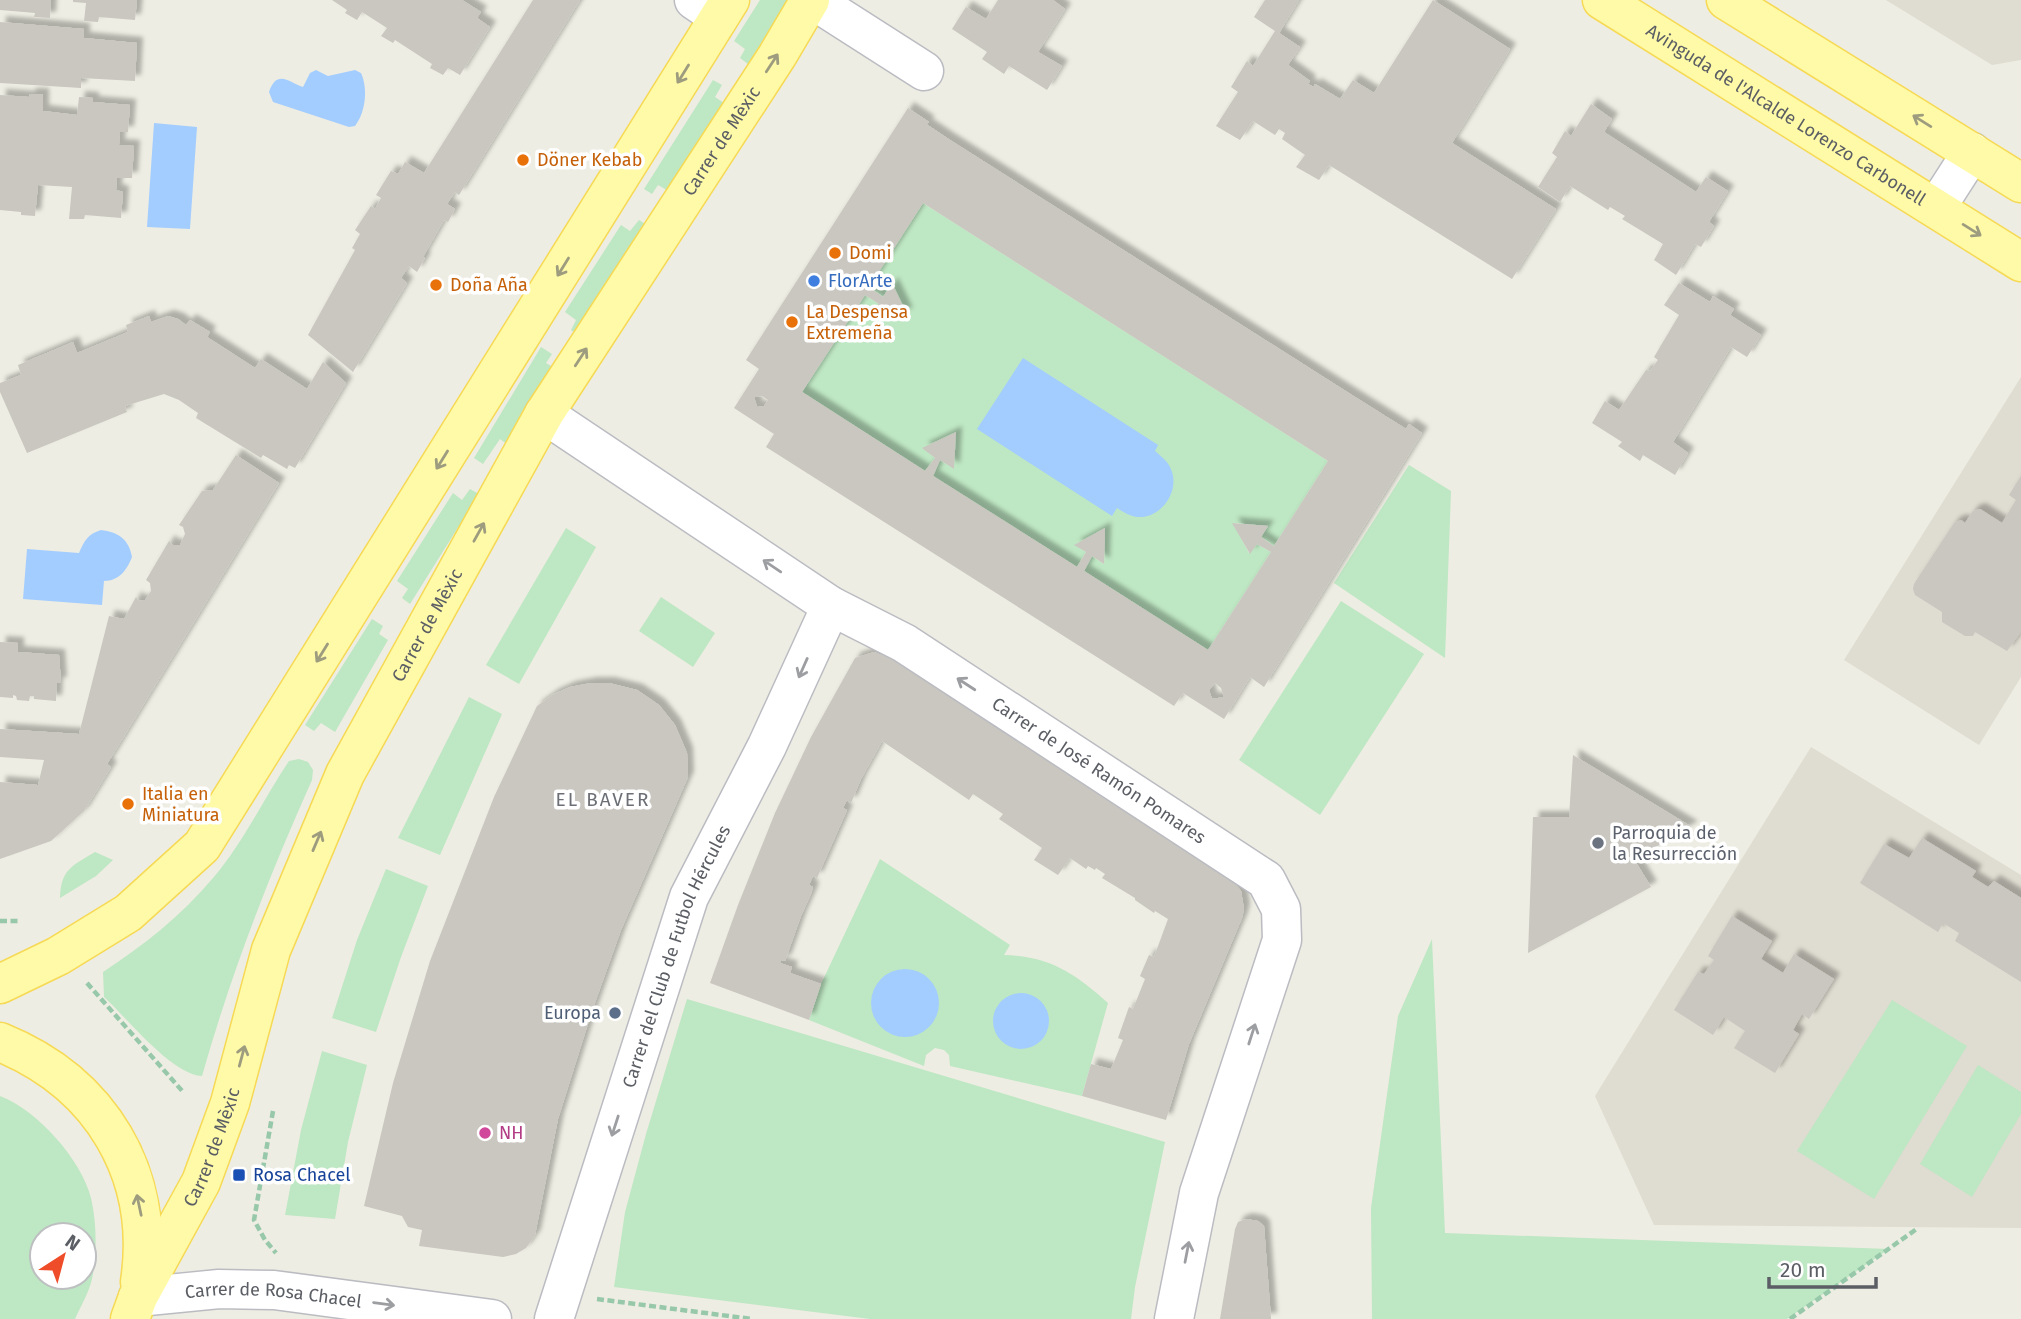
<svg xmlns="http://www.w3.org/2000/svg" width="2021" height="1319" font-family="'Fira Sans',sans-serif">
<defs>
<filter id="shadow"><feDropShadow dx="6" dy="-6" stdDeviation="2" flood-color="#0004"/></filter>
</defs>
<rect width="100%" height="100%" fill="#eeede3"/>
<g fill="#dfdcd1">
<path d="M1886 0H2021V60L1992 65Z"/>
<path d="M2021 377V677L1979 745 1844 660Z"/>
<path d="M1811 747 2021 875V1228L1654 1225 1595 1096Z"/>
</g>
<g fill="#bee7c3" fill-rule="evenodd">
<path d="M760 0H788L748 64 740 58 745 49 734 41Z"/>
<path d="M713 80 722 85 715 97 724 103 670 192 658 185 652 194 644 189Z"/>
<path d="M923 203 1328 461 1274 546 1261 537 1268 526 1233 523 1249 553 1257 544 1271 552 1208 650 1084 571 1092 556 1104 564 1105 528 1075 545 1086 552 1077 567 933 476 940 460 954 469 923 448 935 458 925 471 802 392 865 295 879 304 873 314H906L892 284 883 297 869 287Z"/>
<path d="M639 220 647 225 579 336 571 330 576 320 565 312 621 225 630 231Z"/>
<path d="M541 347 552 354 546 363 556 369 508 445 500 439 483 464 474 458Z"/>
<path d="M1409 465 1451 491 1445 658 1334 583Z"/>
<path d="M470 489 479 494 410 604 402 598 408 589 397 581 453 493 462 500Z"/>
<path d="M566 528 596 547 519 684 486 665Z"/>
<path d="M661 597 715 633 693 667 639 631Z"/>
<path d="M1341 601 1424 654 1320 815 1239 760Z"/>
<path d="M372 619 383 626 379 634 388 640 335 732 321 723 314 731 305 725Z"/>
<path d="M469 697 502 714 440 855 398 838Z"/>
<path d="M299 759 308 762 313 770 312 780C268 878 231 974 202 1076 172 1075 127 1018 104 997L103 972C144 945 181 916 213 878 242 845 264 798 289 761Z"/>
<path d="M95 852 113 860 96 876 60 898C61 869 72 866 95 852Z"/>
<path d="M880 859 1010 945 1004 955C1049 956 1075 973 1108 1003L1082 1096 950 1066 949 1055 944 1050 935 1048 926 1055 924 1066 809 1020 821 984Z"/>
<path d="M386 869 428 886 401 957 376 1032 332 1018 357 940Z"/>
<path d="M1432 939 1445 1233 1889 1249 1787 1319H1372L1371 1208 1398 1016Z"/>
<path d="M687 999 1165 1142 1135 1287 1131 1319H870L614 1287 625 1212 646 1134Z"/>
<path d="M1892 1000 1967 1046 1874 1199 1797 1151Z"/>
<path d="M322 1051 367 1065 348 1142 335 1219 285 1215 301 1130Z"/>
<path d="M1978 1065 2021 1092V1114L1972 1197 1920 1164Z"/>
<path d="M0 1096C37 1110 81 1159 91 1198 97 1224 97 1253 92 1279 89 1292 81 1306 75 1319H0ZM84 1235V1277H42V1235Z"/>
</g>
<g fill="#a3cdff">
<path d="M316 70 328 76 355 70 361 73C368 88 366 112 355 126L349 127 273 102 269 92C277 68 290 83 303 87L310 73Z"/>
<path d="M154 123 197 127 190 229 147 227Z"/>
<path d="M1023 358 1158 445 1155 451C1162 457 1169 462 1172 472 1179 493 1160 519 1137 517 1130 516 1123 512 1117 508L1112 516 977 429Z"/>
<path d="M101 530C118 532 129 539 132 557 127 570 119 581 104 581L102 605 23 599 27 549 79 553C84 541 88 534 101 530Z"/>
<circle cx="905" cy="1003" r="34"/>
<circle cx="1021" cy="1021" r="28"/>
</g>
<g fill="#c9c7c0" fill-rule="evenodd" filter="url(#shadow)">
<path d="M0 0H51L50 18 34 17 35 13 0 10Z"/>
<path d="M73 0H137L135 20 99 17 98 22 84 21 86 3 73 2Z"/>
<path d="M332 0H462L481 12 477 18 490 27 460 75 448 68 443 75 430 68 432 64 395 40 393 43 381 36 387 28 362 12 357 20 345 13 347 10Z"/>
<path d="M533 0H580L459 195 455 192 447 204 455 209 448 222 444 220 423 257 425 258 417 272 409 266 401 278 407 283 353 372 308 335 355 250 352 248 360 234 355 230 371 206 375 209 381 198 376 195 391 171 398 174 405 162 424 173Z"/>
<path d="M998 0H1053L1065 9 1038 52 1062 66 1047 90 1009 66 1004 74 982 59 987 52 952 29 966 7 986 19Z"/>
<path d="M1265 0H1299L1279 33 1300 47 1288 65 1310 81 1308 84 1314 87 1315 84 1340 99 1353 80 1374 93 1433 0 1510 49 1452 143 1556 209 1512 279 1329 165 1319 180 1296 167 1305 155 1282 139 1285 133 1279 129 1275 135 1253 121 1240 140 1216 126 1238 92 1231 87 1247 61 1253 66 1275 31 1254 17Z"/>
<path d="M0 22 84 29V38L137 43 135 81 81 78V88L0 83Z"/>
<path d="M30 94H43V111L77 115 79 97 93 98V102L130 105 128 132H120L119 145 134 146 132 178H117L116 190 123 192 121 218 85 215 84 219H69L72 187 38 185 35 216 21 215V212L0 210V95L29 97Z"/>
<path d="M1591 104 1612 119 1604 132 1696 192 1706 177 1728 191 1709 222 1714 226 1701 247 1695 244 1676 275 1654 260 1663 244 1622 219 1625 216 1610 207 1608 210 1570 186 1560 202 1538 187 1557 157 1552 153 1565 131 1571 136Z"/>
<path d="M908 108 929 122 926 124 950 140 1355 397 1406 429 1409 424 1422 433 1264 687 1250 677 1224 719 1183 693 1174 706 766 447 774 434 734 408 759 369 746 360ZM923 203 1328 461 1274 546 1261 537 1268 526 1232 523 1250 554 1257 544 1271 552 1208 650 1084 571 1092 556 1104 564 1105 528 1074 545 1086 552 1077 567 933 476 940 460 954 469 956 432 922 448 935 458 925 471 802 392 865 295 879 304 872 314H907L892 283 883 297 869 287ZM762 396 768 400 764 406 757 407 754 397ZM1215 683 1221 688 1224 697 1212 699 1209 690Z"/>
<path d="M1679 283 1710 302 1713 296 1734 309 1730 315 1761 335 1747 357 1731 347 1673 442 1688 453 1675 475 1643 455 1640 461 1618 446 1622 442 1592 423 1605 401 1619 410 1646 370 1650 371 1658 360 1654 357 1679 315 1664 305Z"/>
<path d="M149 316 151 322 168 316 178 319 186 325 190 320 210 332 207 337 255 368 261 359 307 389 323 362 346 383 295 468 289 465 287 469 263 455 261 458 196 418 198 413 179 400 164 394 125 406 127 412 27 453 0 392V383L21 375 18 365 73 342 77 353 128 332 126 325Z"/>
<path d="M236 455 279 483 107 764 111 767 84 811 51 841 0 859V782L38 785 44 760 0 757V729L79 734 109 616 124 619 136 597 139 601 145 600 151 591 150 583 146 580 169 541 173 545H180L185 534 183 527 179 525 202 491 213 490Z"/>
<path d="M2021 476V632L2007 651 1975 632 1973 636H1965L1942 622V612L1915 595 1913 589 1914 584 1954 523 1961 520 1965 523 1973 511 1980 509 2002 523 2016 500 2009 495Z"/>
<path d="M0 642 18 643V652L59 655 61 683H57L56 701 34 699V696H30L29 701 17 700 16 696 13 695V698L0 697Z"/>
<path d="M874 652 892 659 1231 879 1241 891 1244 909 1242 918 1189 1044 1166 1120 1082 1096 1091 1064 1111 1069 1123 1040 1118 1038 1129 1007 1133 1009 1145 979 1140 976 1149 955 1154 957 1168 919 1155 911 1154 913 1135 900V898L1102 878 1105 874 1096 868 1095 870 1088 866 1086 869 1070 858 1058 875 1034 860 1042 848 999 819 1003 814 973 794 969 800 882 741 861 779 851 803 847 800 843 808 847 810 817 878 813 876 809 885 813 887 811 894 801 916 785 961 781 960 780 963 792 967 790 973 821 984 809 1020 710 983 738 905 775 813 811 737 855 658Z"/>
<path d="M591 683H609L637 690 659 705 675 725 687 753 688 777 621 930 592 1011 558 1119 535 1235 526 1248 516 1254 503 1257 419 1246 422 1230 408 1227 402 1216 364 1206 393 1083 430 961 494 797 537 706 554 694 570 687Z"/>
<path d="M1573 755 1692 827 1634 859 1651 887 1528 953 1533 817H1569Z"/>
<path d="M1922 838 1976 871 1972 877 1988 887 1994 881 2021 898V982L1955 941 1959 933 1943 923 1938 932 1860 883 1884 844 1909 858Z"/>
<path d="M1732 916 1772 941 1761 959 1783 973 1794 954 1834 979 1809 1019 1802 1014 1793 1030 1799 1034 1775 1073 1734 1048 1745 1031 1724 1017 1713 1035 1674 1010 1698 972 1704 974 1714 960 1708 956Z"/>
<path d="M1246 1219 1258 1221 1264 1226 1271 1319H1220L1235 1229 1238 1222Z"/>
</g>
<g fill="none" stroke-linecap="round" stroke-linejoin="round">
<defs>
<g id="minor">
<path d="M694 0 719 17"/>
<path d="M813 0 924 71"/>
<path d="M1936 208 1972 152"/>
<path id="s1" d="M544 414 831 606 904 643 1266 880 1281 909 1282 940 1199 1193 1174 1319"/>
<path id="s2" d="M138 1297 219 1289 274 1290 492 1319"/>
<path id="s3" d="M554 1319 689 897 767 746 831 606"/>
</g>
<g id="major">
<path id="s4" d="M1602 0 2021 262"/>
<path d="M1726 0 2021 183"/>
<path d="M0 984 58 956 128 913 202 846 730 0"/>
<path d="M0 1042C101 1083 156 1174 140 1282"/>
<path id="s5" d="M130 1319 138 1297 201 1182 230 1103 271 950 345 774 544 414 777 56 810 0"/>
</g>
</defs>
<use href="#minor" stroke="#bbbcc2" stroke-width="41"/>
<use href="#major" stroke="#f6d954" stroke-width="41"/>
<g stroke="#97c8aa" stroke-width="4.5" stroke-dasharray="7 3.5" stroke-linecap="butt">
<path d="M0 921H21"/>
<path d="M87 983 184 1093"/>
<path d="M273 1111 254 1220 265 1240 276 1253"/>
<path d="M597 1299 752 1319"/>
<path d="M1790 1319 1918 1228"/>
</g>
<use href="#minor" stroke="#fff" stroke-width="38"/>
<use href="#major" stroke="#fffaa8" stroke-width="38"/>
</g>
<defs><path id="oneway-shaft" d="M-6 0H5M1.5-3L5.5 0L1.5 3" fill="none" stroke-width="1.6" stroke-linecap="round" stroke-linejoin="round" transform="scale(1.75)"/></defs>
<g stroke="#9d9c7f">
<use href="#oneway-shaft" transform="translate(772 63) rotate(-57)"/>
<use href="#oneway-shaft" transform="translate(683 74) rotate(122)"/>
<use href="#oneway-shaft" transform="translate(1922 121) rotate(-148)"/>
<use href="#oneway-shaft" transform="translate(1972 230) rotate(32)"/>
<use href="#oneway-shaft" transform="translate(563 267) rotate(122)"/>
<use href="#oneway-shaft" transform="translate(581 357) rotate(-57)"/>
<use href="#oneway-shaft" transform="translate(442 460) rotate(122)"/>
<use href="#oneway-shaft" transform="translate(479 532) rotate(-61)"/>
<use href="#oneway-shaft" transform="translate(322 653) rotate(122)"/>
<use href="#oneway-shaft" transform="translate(317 841) rotate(-67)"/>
<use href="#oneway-shaft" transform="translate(242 1056) rotate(-75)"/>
<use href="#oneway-shaft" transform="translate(139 1205) rotate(-102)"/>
</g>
<g stroke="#9d9ea2">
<use href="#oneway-shaft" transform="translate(772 566) rotate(-146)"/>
<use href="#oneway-shaft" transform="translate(803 668) rotate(114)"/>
<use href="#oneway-shaft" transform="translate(966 684) rotate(-147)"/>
<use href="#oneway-shaft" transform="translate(1252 1034) rotate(-72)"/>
<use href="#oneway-shaft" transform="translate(615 1126) rotate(108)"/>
<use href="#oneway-shaft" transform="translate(1187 1252) rotate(-79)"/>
<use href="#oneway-shaft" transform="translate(384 1304) rotate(8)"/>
</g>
<g fill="#e8710a" stroke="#fff" stroke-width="2.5">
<circle cx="523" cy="160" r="7"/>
<circle cx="835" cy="253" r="7"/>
<circle cx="436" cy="285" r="7"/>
<circle cx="792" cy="322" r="7"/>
<circle cx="128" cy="804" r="7"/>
</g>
<circle fill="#3f7fe0" stroke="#fff" stroke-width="2.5" cx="814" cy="281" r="7"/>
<circle fill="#6b7280" stroke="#fff" stroke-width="2.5" cx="1598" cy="843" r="7"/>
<circle fill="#5c6f8a" stroke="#fff" stroke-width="2.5" cx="615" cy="1013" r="7"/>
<circle fill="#d1479c" stroke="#fff" stroke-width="2.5" cx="485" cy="1133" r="7"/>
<rect fill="#1a4fb4" stroke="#fff" stroke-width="2.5" x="232" y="1168" width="14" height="14" rx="3.5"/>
<g text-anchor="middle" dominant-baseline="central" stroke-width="7" stroke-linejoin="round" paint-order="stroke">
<g font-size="18" fill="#5b5e64" stroke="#fff">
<text stroke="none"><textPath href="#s4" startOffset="217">Avinguda de l'Alcalde Lorenzo Carbonell</textPath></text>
<text stroke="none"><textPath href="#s5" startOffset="1325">Carrer de Mèxic</textPath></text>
<text stroke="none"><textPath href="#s5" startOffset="758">Carrer de Mèxic</textPath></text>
<text stroke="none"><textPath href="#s1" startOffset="660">Carrer de José Ramón Pomares</textPath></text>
<text stroke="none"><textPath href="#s3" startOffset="383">Carrer del Club de Futbol Hércules</textPath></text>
<text stroke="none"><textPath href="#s5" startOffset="191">Carrer de Mèxic</textPath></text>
<text stroke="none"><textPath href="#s2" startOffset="136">Carrer de Rosa Chacel</textPath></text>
</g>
<g font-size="18" fill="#c56008" stroke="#fff" text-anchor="start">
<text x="537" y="160">Döner Kebab</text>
<text x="849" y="253">Domi</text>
<text x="450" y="285">Doña Aña</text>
<text x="806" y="312">La Despensa<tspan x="806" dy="21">Extremeña</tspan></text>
<text x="142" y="794">Italia en<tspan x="142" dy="21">Miniatura</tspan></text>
</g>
<g font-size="18" fill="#366cbe" stroke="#fff" text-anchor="start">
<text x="828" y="281">FlorArte</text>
</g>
<g font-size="18" fill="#5b616d" stroke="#fff" text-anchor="start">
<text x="1612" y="833">Parroquia de<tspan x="1612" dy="21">la Resurrección</tspan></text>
</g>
<g font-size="18" fill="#4e5e75" stroke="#fff" text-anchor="end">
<text x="601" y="1013">Europa</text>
</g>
<g font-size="18" fill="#b23c85" stroke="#fff" text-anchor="start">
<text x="499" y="1133">NH</text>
</g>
<g font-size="18" fill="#164399" stroke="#fff" text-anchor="start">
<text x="253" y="1175">Rosa Chacel</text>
</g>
<g font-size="19" letter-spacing="2" fill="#6c7076" stroke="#fff">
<text x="603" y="799">EL BAVER</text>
</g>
</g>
<g transform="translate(63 1256) rotate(36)"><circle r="33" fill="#ffffff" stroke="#bdbfc1" stroke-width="2"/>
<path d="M0-5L12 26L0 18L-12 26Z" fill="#ef4c29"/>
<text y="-10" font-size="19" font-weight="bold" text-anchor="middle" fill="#5b5e64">N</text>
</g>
<path d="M1769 1277v10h107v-10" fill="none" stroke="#5b5e64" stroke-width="3.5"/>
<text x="1780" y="1277" font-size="21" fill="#5b5e64" stroke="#ffffff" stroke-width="5" paint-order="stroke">20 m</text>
</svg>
